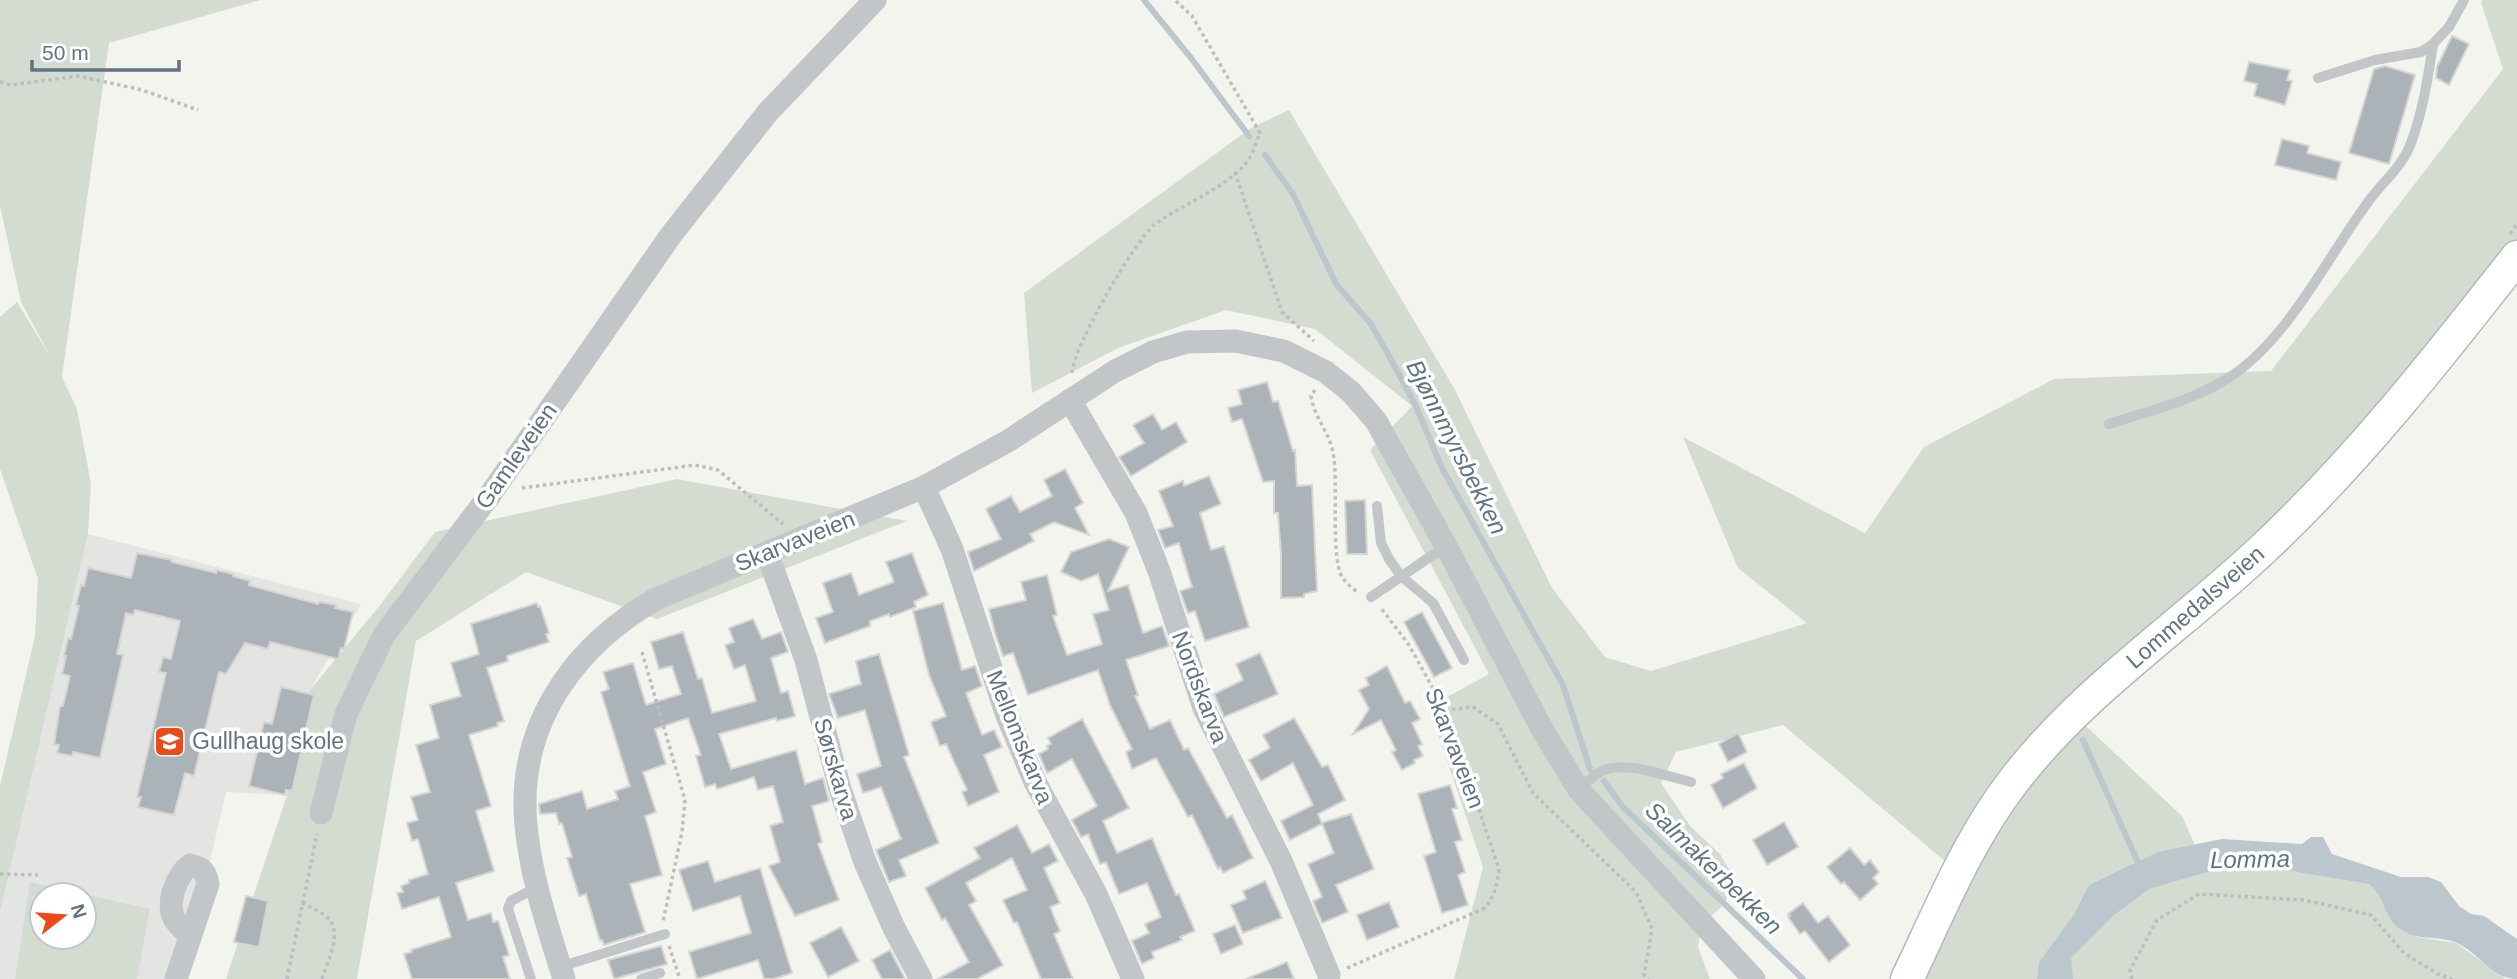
<svg xmlns="http://www.w3.org/2000/svg" width="2517" height="979" font-family="Arial,sans-serif">
<rect width="100%" height="100%" fill="#f4f4ef"/>
<path fill="#e4e5e3" fill-rule="evenodd" d="M88 534 361 604 310 690 287 795 226 792 183 977 185 979H0V913ZM42 895H84V937H42Z"/>
<g fill="#d4dbd0" fill-rule="evenodd">
<path d="M0 0H260L109 43 62 377 77 409 91 484 88 534 0 913V786L35 636 38 579 0 469V317L17 302 50 356 21 302 0 206Z"/>
<path d="M2482 0H2517V254L2431 364 2073 714 2182 816 2207 872 2285 870 2369 884 2378 891 2394 924 2418 937 2456 943 2506 979H1907L1958 872 1783 725 1676 752 1661 783 1690 826 1720 854 1737 883 1722 906 1701 926 1698 947 1710 979H1454L1483 867 1429 707 1489 674 1370 450 1412 406 1315 329 1226 310 1118 348 1032 393 1024 293 1251 128 1289 110 1454 388 1552 588 1605 657 1651 671 1807 623 1738 568 1683 437 1865 533 1924 447 2054 379 2271 371 2503 69 2481 3Z"/>
<path d="M677 479 907 521 657 619 526 572 416 641 357 979H226L287 795 310 690 381 604 435 532Z"/>
<path d="M30 882 150 909 137 979H15ZM42 895H84V937H42Z"/>
</g>
<path fill="#bbc7cc" d="M2311 837H2323L2332 854 2401 877H2428L2441 882 2459 906 2471 914 2484 916 2517 939V979C2492 979 2479 953 2457 943 2437 934 2414 943 2395 925 2384 914 2384 896 2369 884L2285 870 2207 872 2149 889 2114 915 2071 958 2073 979H2037L2039 962 2074 915 2089 885 2158 852 2222 839 2302 844Z"/>
<g fill="none" stroke-linecap="round" stroke-linejoin="round">
<g stroke="#bbc7cc" stroke-width="6">
<path d="M1144 0 1191 58 1249 136"/>
<path d="M1265 155 1293 194 1336 284 1371 324 1389 356 1415 404 1442 468 1563 685 1590 769"/>
<path d="M2083 740 2141 869"/>
<path d="M1604 781 1622 806 1803 979"/>
</g>
</g>
<g fill="#abb3b8" stroke="#d5d5d2" stroke-width="2">
<path d="M2452 36 2469 44 2449 85 2436 78 2437 67Z"/>
<path d="M2249 62 2290 70 2287 80 2292 81 2285 105 2254 96 2257 84 2244 81Z"/>
<path d="M2385 66 2415 75 2389 164 2349 153 2374 69Z"/>
<path d="M2282 139 2309 146 2307 153 2341 162 2336 180 2275 165Z"/>
<path d="M1267 382 1273 402 1278 401 1293 451 1295 450 1297 486 1312 485 1317 591 1304 594V597L1281 598V554L1278 513H1274V481L1263 482 1242 419 1232 422 1228 408 1242 404 1238 390Z"/>
<path d="M1153 414 1162 430 1176 422 1187 442 1131 476 1119 457 1144 443 1133 425Z"/>
<path d="M1065 469 1083 503 1075 508 1089 535 1054 522 1030 534 1034 541 974 571 968 552 1001 539 986 509 1011 496 1020 512 1052 496 1044 480Z"/>
<path d="M1209 476 1221 504 1200 513 1211 550 1224 546 1249 627 1205 641 1195 611 1188 613 1180 591 1192 587 1179 543 1165 548 1158 530 1173 526 1159 491 1183 481 1184 486Z"/>
<path d="M1365 500 1367 554H1347L1345 501Z"/>
<path d="M1109 539 1129 547 1108 591 1128 585 1143 633 1162 626 1169 646 1126 660 1138 695 1135 696 1150 729 1170 720 1184 750 1188 748 1227 818 1232 815 1253 858 1223 873 1220 867 1218 869 1192 815 1188 817 1156 758 1132 769 1126 752 1132 749 1110 705 1098 670 1028 695 1013 653 1003 656 995 633 989 609 1026 600 1021 582 1047 575 1057 615 1053 616 1067 655 1102 644 1093 614 1109 610 1098 574 1081 581 1061 572 1071 552Z"/>
<path d="M137 553 172 560V562L216 573V570L233 574V576L250 581 249 585 318 604 319 602 336 605 335 608 353 612 344 649 341 648 338 659 270 642 268 649 245 643 226 674 219 672 194 776 185 773 174 815 138 807 141 797H137L166 673 159 672 163 657 171 659 180 621 135 610 133 615 126 613 117 654 123 655 100 758 73 752 72 756 57 753 59 745 54 744 60 706H63L70 676 62 674 66 656H64L68 638 71 639 79 606 76 605 81 585 84 586 88 568 131 578Z"/>
<path d="M912 553 928 595 914 602 916 607 890 617 889 614 870 621V626L825 643 816 618 833 612 823 583 851 573 859 595 894 582 886 562Z"/>
<path d="M537 603 538 607 540 606 549 633 546 634 549 642 507 656 508 661 487 668 504 721 497 723 498 726 469 735 491 806 476 811 494 871 456 883 468 920 491 913 493 922 498 921 509 955 503 957 510 979H412L404 954 412 952 411 950 451 937 439 897 402 909 397 893 403 892 401 886 409 883V880L428 874 418 839 412 841 407 823 418 820 411 797 430 792 416 745 439 738 430 705 461 696 451 663 479 654 471 624Z"/>
<path d="M943 603 962 670 975 666 982 686 966 693 982 735 994 730 1002 747 984 755 999 792 968 806 962 792 967 790 946 744 940 746 931 722 946 716 929 675 913 611Z"/>
<path d="M1422 612 1452 668 1434 677 1404 622Z"/>
<path d="M753 619 762 639 781 632 788 652 771 658 781 693 788 691 795 716 777 721 776 718 719 734 731 769 796 750 805 784 823 778 829 801 812 806 822 842 818 844 839 900 795 916 769 866 780 862 770 826 783 822 773 786 758 790 754 777 717 789 715 784 705 787 696 756 701 755 688 718 655 729 666 764 643 772 656 812 645 816 662 875 630 884 645 932 604 945 602 940 600 941 586 894 579 896 567 858 572 857 562 823 559 824 556 813 540 814 539 804 582 791 587 809 618 799 615 791 630 786 601 692 609 689 603 672 633 663 646 705 681 694 672 666 659 669 651 642 683 632 698 679 702 678 712 713 756 701 745 665 734 669 725 645 734 642 729 628Z"/>
<path d="M1260 653 1278 694 1224 717 1214 694 1243 680 1236 664Z"/>
<path d="M879 654 909 755 904 757 939 843 899 860 906 876 889 882 876 850 901 839 881 787 863 793 857 774 881 766 865 710 838 718 829 694 861 684 856 661Z"/>
<path d="M1387 666 1405 703 1410 701 1420 719 1412 723 1422 744 1418 746 1423 756 1414 760 1415 763 1402 770 1392 752 1396 750 1381 720 1353 734 1369 709 1359 690 1369 685 1366 678Z"/>
<path d="M281 687 314 695 292 791 286 790 285 795 249 786 264 722 272 724Z"/>
<path d="M1294 718 1322 767 1328 765 1345 800 1318 814 1322 824 1290 840 1281 821 1313 805 1293 763 1261 781 1249 760 1270 748 1263 735Z"/>
<path d="M1082 719 1129 808 1103 821 1117 853 1152 838 1176 895 1179 894 1195 931 1180 937 1182 940 1152 952 1154 958 1142 964 1132 941 1149 933 1145 924 1161 917 1147 883 1119 894 1106 862 1100 864 1088 834 1081 837 1072 820 1097 806 1072 759 1047 773 1039 754 1048 749 1047 746 1051 744 1048 738Z"/>
<path d="M1738 733 1747 752 1728 762 1719 744Z"/>
<path d="M1744 763 1757 788 1723 808 1711 785 1723 778 1721 774Z"/>
<path d="M1450 785 1457 808 1452 809 1462 840 1455 842 1465 872 1458 875 1468 905 1442 913 1424 856 1436 852 1418 794Z"/>
<path d="M1351 814 1374 869 1336 885 1348 912 1322 923 1313 901 1322 897 1308 864 1334 853 1322 823Z"/>
<path d="M1784 822 1798 847 1767 865 1753 840Z"/>
<path d="M1017 825 1032 853 1049 844 1058 861 1044 868 1060 903 1050 907 1060 931 1054 934 1073 979H1041L1017 922 1014 923 1003 900 1027 890 1012 858 966 883 976 901 969 905 1003 965 977 979H938L969 962 945 918 942 920 925 888 980 858 974 848Z"/>
<path d="M1850 848 1864 865 1870 860 1879 872 1873 878 1878 884 1860 900 1844 882 1841 884 1827 867Z"/>
<path d="M708 861 715 882 760 868 792 973 773 979H764L758 960 697 979 689 952 751 933 740 896 693 911 679 870Z"/>
<path d="M1265 881 1282 918 1243 933 1231 905 1246 899 1243 891Z"/>
<path d="M246 896 268 901 259 947 234 942Z"/>
<path d="M1389 902 1399 927 1367 940 1357 915Z"/>
<path d="M1803 903 1818 923 1828 916 1850 945 1829 962 1805 931 1800 934 1788 917 1790 916 1788 914Z"/>
<path d="M1235 925 1243 944 1221 954 1213 934Z"/>
<path d="M841 927 859 961 828 977 810 943Z"/>
<path d="M661 946 667 964 614 979 608 960Z"/>
<path d="M890 950 905 979H882L872 960Z"/>
<path d="M1287 962 1294 979H1246Z"/>
</g>
<g fill="none" stroke-linecap="round" stroke-linejoin="round">
<defs>
<path id="secondary" d="M1907 979C1939 913 1967 842 2012 783 2082 691 2180 627 2263 549 2357 461 2438 358 2517 257"/>
</defs>
<use href="#secondary" stroke="#b2b8bc" stroke-width="35"/>
<g stroke="#bcbec0" stroke-width="3.5" stroke-dasharray="3.5 3.5" stroke-linecap="butt">
<path d="M0 82 11 85 78 76 142 90 198 110"/>
<path d="M1235 172 1282 312 1314 341"/>
<path d="M2510 234 2517 224"/>
<path d="M1072 373C1073 347 1134 242 1154 225 1182 204 1225 189 1247 162 1253 154 1256 142 1260 133L1192 16 1175 0"/>
<path d="M1315 390 1311 396C1314 417 1329 432 1333 452 1339 483 1330 554 1342 577 1346 583 1353 589 1358 592"/>
<path d="M522 488 695 465 718 470 783 524"/>
<path d="M642 652 685 800 682 832 663 922"/>
<path d="M1445 710 1473 707 1498 724 1533 793 1636 892 1652 929 1644 975 1649 979"/>
<path d="M0 874 38 875"/>
<path d="M302 903C310 907 322 912 328 918 343 934 327 962 322 979"/>
<path d="M669 946 680 979"/>
<path d="M1347 968 1485 908C1495 895 1497 886 1499 869L1445 710 1409 645 1381 608"/>
<path d="M287 979 317 834"/>
<path d="M2132 979 2130 970 2157 920 2199 894 2304 900 2371 915 2404 953 2438 974 2452 979"/>
</g>
<g stroke="#c3c6c9" stroke-width="10">
<path d="M2318 78 2375 60 2421 52 2433 44 2449 27 2464 0"/>
<path d="M2109 424C2151 410 2196 400 2233 375 2291 335 2329 254 2371 198 2385 180 2403 165 2411 143 2423 111 2428 77 2433 44"/>
<path d="M1377 506 1381 543 1389 559 1401 576 1433 603 1464 660"/>
<path d="M1371 597 1446 546"/>
<path d="M1579 790C1585 784 1592 776 1600 772 1623 759 1666 776 1691 782"/>
<path d="M560 967 665 934"/>
<path d="M531 979 508 909 511 901 537 887"/>
<path d="M641 979 660 973"/>
</g>
<g stroke="#c3c6c9" stroke-width="23">
<path d="M1070 400 1136 513 1159 571 1204 708 1281 861 1329 975"/>
<path d="M924 487 952 549 1006 713 1035 782 1096 894 1133 979"/>
<path d="M767 553 806 660 840 789 865 862 894 928 921 979"/>
<path d="M321 813 346 714 384 635 492 492 671 235 768 112 875 0"/>
<path d="M176 979 208 884C206 872 202 867 190 865 177 875 166 902 174 918 177 925 185 931 190 935"/>
<path d="M564 979C547 925 525 860 525 803 525 713 581 642 656 599L924 487 1008 441 1115 371 1153 352 1187 342 1235 341 1284 351 1326 372 1351 392 1376 421 1446 546 1542 729 1579 790 1754 979"/>
</g>
<use href="#secondary" stroke="#fff" stroke-width="32"/>
</g>
<defs>
<symbol id="school-square" viewBox="-11 -11 22 22"><rect x="-9" y="-9" width="18" height="18" rx="4" fill="#ec4a17" stroke="#fff"/><path d="M0-5L7-2L0 1L-7-2ZM-4 1L0 2.5L4 1V4Q0 6-4 4Z" fill="#fff"/></symbol>
</defs>
<g fill-rule="evenodd">
<use href="#school-square" x="152" y="724" width="35" height="35"/>
</g>
<g text-anchor="middle" dominant-baseline="central" stroke-width="7" stroke-linejoin="round" paint-order="stroke">
<g font-size="23" fill="#617382" stroke="#fff">
<text transform="translate(516 456) rotate(-55)">Gamleveien</text>
<text transform="translate(795 541) rotate(-22)">Skarvaveien</text>
<text transform="translate(2195 607) rotate(-41)">Lommedalsveien</text>
<text transform="translate(1200 687) rotate(69)">Nordskarva</text>
<text transform="translate(1020 737) rotate(68)">Mellomskarva</text>
<text transform="translate(1455 748) rotate(69)">Skarvaveien</text>
<text transform="translate(836 769) rotate(74)">Sørskarva</text>
</g>
<g font-size="23" fill="#617382" stroke="#fff" text-anchor="start">
<text x="192" y="741">Gullhaug skole</text>
</g>
<g font-size="24" font-style="italic" fill="#5c7680" stroke="#fff">
<text transform="translate(1457 447) rotate(63)">Bjønnmyrsbekken</text>
<text transform="translate(2250 859) rotate(-1)">Lomma</text>
<text transform="translate(1714 868) rotate(44)">Salmakerbekken</text>
</g>
</g>
<g transform="translate(63 916) rotate(73)"><circle r="33" fill="#ffffff" stroke="#c0c7cd" stroke-width="2"/>
<path d="M0-5L12 26L0 18L-12 26Z" fill="#ec4a17"/>
<text y="-10" font-size="19" font-weight="bold" text-anchor="middle" fill="#617382">N</text>
</g>
<path d="M32 60v10h147v-10" fill="none" stroke="#617382" stroke-width="3.5"/>
<text x="42" y="60" font-size="21" fill="#617382" stroke="#ffffff" stroke-width="5" paint-order="stroke">50 m</text>
</svg>
